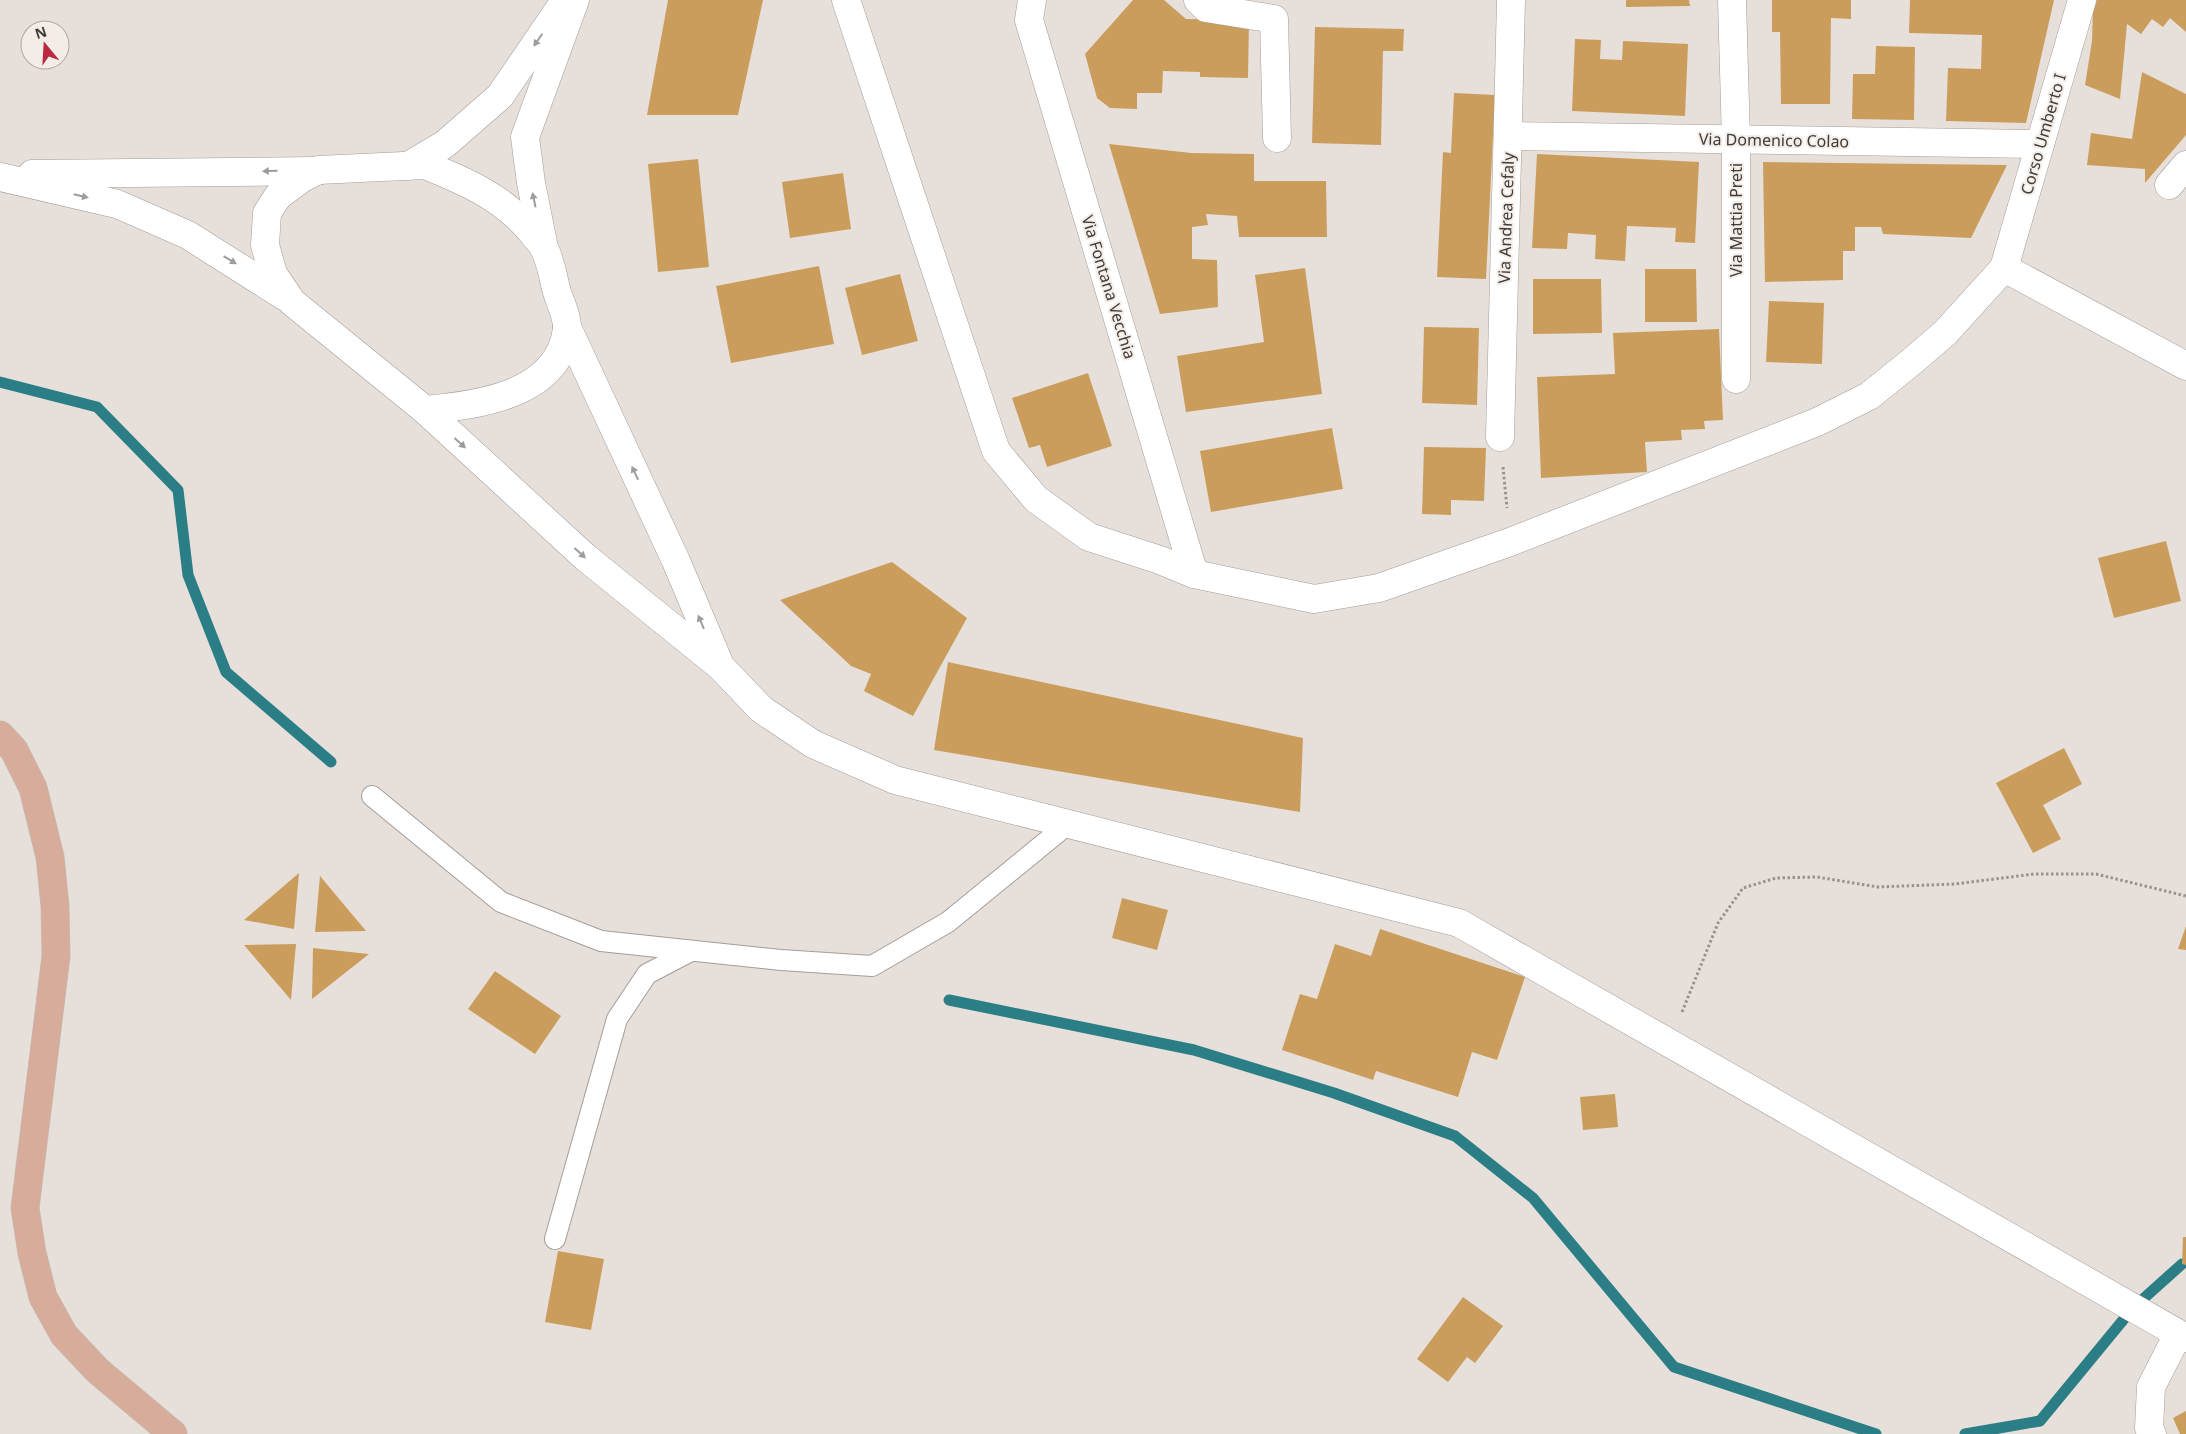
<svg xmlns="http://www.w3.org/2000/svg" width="2186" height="1434" font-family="'Noto Sans',sans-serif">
<rect width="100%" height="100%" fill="#e7e0da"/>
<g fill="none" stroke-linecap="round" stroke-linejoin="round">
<g stroke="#2b7e85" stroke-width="11">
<path d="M0 382 97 407 178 490 188 575 226 672 331 762"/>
<path d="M949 1000 1194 1050 1334 1093 1455 1136 1533 1198 1674 1367 1876 1434"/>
<path d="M1965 1434 2040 1421 2133 1308 2182 1264"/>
</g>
</g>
<g fill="#cb9d5c">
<path d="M668 0H763L738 115H647Z"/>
<path d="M1133 0H1164L1186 19 1249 20 1248 78 1200 77V72L1163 71 1162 93H1137V109L1110 108 1097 98 1085 54Z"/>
<path d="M1626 0H1689L1690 6 1626 7Z"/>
<path d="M1772 0H1851V19L1831 18 1830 104H1781L1780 32H1772Z"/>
<path d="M1910 0H2054L2026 123 1946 121 1948 68 1981 69 1982 35 1909 33Z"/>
<path d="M2097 0H2186V32L2170 18 2163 27 2152 19 2141 34 2127 24 2120 99 2085 85 2092 41 2093 8Z"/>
<path d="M1315 27 1404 29 1403 51H1383L1381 145 1312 143Z"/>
<path d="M1575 39 1601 40 1600 59 1622 60 1623 41 1688 44 1685 116 1572 111Z"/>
<path d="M1876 46 1915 47 1914 120 1852 119 1853 74H1875Z"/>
<path d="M2142 72 2186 94V135L2145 183V169L2087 165 2091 133 2132 139Z"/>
<path d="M1454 93 1495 95 1486 279 1437 277 1443 152 1451 153Z"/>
<path d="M1109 144 1191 153 1254 154V181H1326L1327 237H1239L1237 216 1206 214 1208 225 1192 227V259L1217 260 1218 307 1160 314Z"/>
<path d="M1537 154 1699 162 1695 243 1675 242 1676 228 1627 226 1625 261 1595 259 1596 235 1568 233 1567 249 1532 248Z"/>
<path d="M698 159 709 267 658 272 648 164Z"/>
<path d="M1763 162 2007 165 1971 238 1883 234 1881 227H1855V251H1843V280L1765 282Z"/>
<path d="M843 173 851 229 790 238 782 182Z"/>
<path d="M819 266 834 344 731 363 716 286Z"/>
<path d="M1305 268 1322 394 1186 412 1177 356 1264 342 1255 275Z"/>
<path d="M1645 269H1696L1697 322H1645Z"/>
<path d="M900 274 918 341 862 355 845 288Z"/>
<path d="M1533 279H1601L1602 333 1533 334Z"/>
<path d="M1769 301 1824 303 1822 364 1766 362Z"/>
<path d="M1424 327 1479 328 1477 405 1422 403Z"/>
<path d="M1719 329 1723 420 1704 421 1705 429 1681 430 1682 440 1645 442 1647 472 1541 478 1537 377 1615 374 1613 333Z"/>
<path d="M1088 373 1112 446 1047 467 1040 445 1029 448 1012 398Z"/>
<path d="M1332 428 1343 489 1211 512 1200 451Z"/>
<path d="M1424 447 1486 448 1484 501 1451 500V515L1422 514Z"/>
<path d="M2166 541 2181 601 2114 618 2098 558Z"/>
<path d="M892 562 967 618 913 716 864 691 871 674 851 666 780 600Z"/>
<path d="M948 662 1303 738 1300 812 934 750Z"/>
<path d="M2064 748 2082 784 2043 805 2061 839 2033 853 1996 783Z"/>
<path d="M299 873 294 929 244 920Z"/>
<path d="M320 876 366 931 315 932Z"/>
<path d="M1122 898 1168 910 1157 950 1112 938Z"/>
<path d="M2186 926V950L2178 949Z"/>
<path d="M1380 929 1525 977 1497 1060 1472 1052 1458 1097 1376 1071 1373 1080 1282 1050 1300 994 1317 999 1335 944 1371 956Z"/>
<path d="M296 944 291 1000 244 945Z"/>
<path d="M313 948 369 954 312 999Z"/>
<path d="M495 971 561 1016 535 1054 468 1009Z"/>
<path d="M1615 1094 1618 1127 1583 1130 1580 1097Z"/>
<path d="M2183 1237H2186V1265L2182 1264Z"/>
<path d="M558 1251 604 1259 591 1330 545 1322Z"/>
<path d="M1463 1297 1503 1326 1475 1363 1467 1357 1448 1382 1417 1359Z"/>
<path d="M2186 1411V1434H2180L2173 1418Z"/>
</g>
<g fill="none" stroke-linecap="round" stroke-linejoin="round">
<defs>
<g id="service">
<path d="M372 796 501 902 601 941 781 960 872 966 948 922 1068 824"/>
<path d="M555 1239 617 1019 647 974 691 951"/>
</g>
<g id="minor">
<path d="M846 0 996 451 1036 499 1089 537 1160 560 1194 574 1314 599 1379 588 1510 542 1817 422 1869 396 1910 363 1945 333 2004 268 2082 0"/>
<path d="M1032 0 1029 20 1194 574"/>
<path d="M1198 0 1206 8 1274 19 1277 138"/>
<path d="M1732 0 1736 140V379"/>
<path d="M1508 136 2040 144"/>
<path d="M408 166 445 144 500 96 562 5"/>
<path d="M2169 185 2186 165"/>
<path d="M544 248 531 183 525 137 575 0"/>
<path d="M1500 437 1511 0"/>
<path d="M2152 1434 2149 1428 2151 1387 2178 1334"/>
</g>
<g id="tertiary">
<path d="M2004 268 2186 366"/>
<path d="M720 666 761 709 813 744 895 780 1459 923 2186 1338"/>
</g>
<g id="secondary">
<path d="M425 165C465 181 502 197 530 230 534 236 541 242 544 248 551 261 553 278 557 292 560 302 568 318 567 329 559 395 478 405 425 410L292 302 273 274 265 245 267 213 278 196 301 179 318 170Z"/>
<path d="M32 174 317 171"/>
<path d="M0 177 117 204 188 235 284 296"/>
<path d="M567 327 676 561 719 663"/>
<path d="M425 410 585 557 720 666"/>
</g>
<path id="primary" d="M0 735 14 750 33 788 50 857 55 906 56 956 25 1208 32 1253 43 1297 64 1335 98 1371 173 1434"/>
</defs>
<use href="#service" stroke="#a49d98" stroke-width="22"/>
<use href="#minor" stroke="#a49d98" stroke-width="29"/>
<use href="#tertiary" stroke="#a49d98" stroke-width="29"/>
<use href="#secondary" stroke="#a49d98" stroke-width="29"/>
<use href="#primary" stroke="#c1c0c0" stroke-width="29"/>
<g stroke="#99938f" stroke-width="3" stroke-dasharray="2.5 2.5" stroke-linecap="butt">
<path d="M1503 467 1507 508"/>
<path d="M1682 1012 1718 923 1743 888 1776 878 1817 877 1878 887 1955 884 2034 874H2096L2186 896"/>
</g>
<use href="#service" stroke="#fff" stroke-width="20"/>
<use href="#minor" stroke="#fff" stroke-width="28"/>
<use href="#tertiary" stroke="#fff" stroke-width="28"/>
<use href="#secondary" stroke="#fff" stroke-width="28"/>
<use href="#primary" stroke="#d8ac9a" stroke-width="28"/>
</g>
<defs><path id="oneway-solid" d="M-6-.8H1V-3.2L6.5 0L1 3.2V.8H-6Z" transform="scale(1.25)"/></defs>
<g fill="#9e9d9c">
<use href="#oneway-solid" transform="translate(538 40) rotate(125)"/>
<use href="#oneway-solid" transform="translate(270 171) rotate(179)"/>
<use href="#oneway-solid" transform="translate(81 196) rotate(13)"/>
<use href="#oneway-solid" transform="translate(534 200) rotate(-102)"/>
<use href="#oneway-solid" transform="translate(230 260) rotate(31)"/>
<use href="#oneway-solid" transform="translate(460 443) rotate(42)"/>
<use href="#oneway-solid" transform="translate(635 473) rotate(-115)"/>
<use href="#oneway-solid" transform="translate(580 553) rotate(42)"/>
<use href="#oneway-solid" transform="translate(701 622) rotate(-113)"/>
</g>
<g text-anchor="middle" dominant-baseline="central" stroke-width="4" stroke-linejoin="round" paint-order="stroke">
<g font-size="16" fill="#3e3b39" stroke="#f4ede7">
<text transform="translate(2043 134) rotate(-74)">Corso Umberto I</text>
<text transform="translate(1774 140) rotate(1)">Via Domenico Colao</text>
<text transform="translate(1506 218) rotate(-88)">Via Andrea Cefaly</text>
<text transform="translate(1736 220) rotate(-90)">Via Mattia Preti</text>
<text transform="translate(1109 287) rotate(73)">Via Fontana Vecchia</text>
</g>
</g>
<g transform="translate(45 45) rotate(342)"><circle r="24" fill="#f4ede7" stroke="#aba6a1"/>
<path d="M0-4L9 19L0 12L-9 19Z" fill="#ba293e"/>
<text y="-8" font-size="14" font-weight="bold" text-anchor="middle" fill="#3e3b39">N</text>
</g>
</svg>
